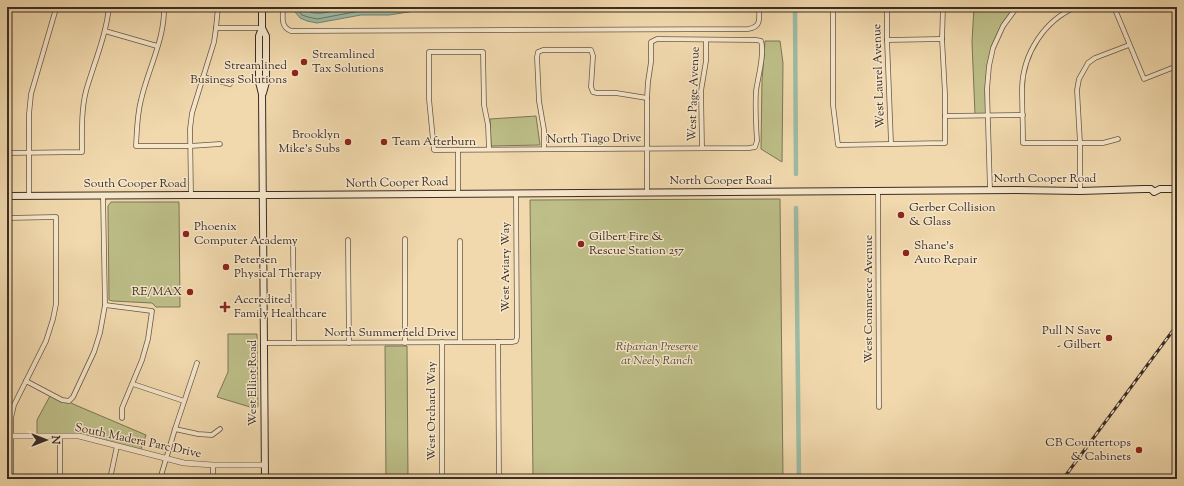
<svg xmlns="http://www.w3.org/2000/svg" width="1184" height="486" font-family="'Sorts Mill Goudy',serif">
<rect width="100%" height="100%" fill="#f1d9ad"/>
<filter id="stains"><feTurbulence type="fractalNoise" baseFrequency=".005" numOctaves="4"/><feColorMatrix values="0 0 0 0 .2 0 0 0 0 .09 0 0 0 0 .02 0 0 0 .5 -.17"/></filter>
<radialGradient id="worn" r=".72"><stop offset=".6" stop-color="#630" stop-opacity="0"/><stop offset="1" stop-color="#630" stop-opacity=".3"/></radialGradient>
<g fill="#bdbe88" stroke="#7c7656">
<path d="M974 7H1017L1013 12 994 47 989 66 988 115H975L972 42Z"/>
<path d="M765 41H780L783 63 782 162 761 149 762 81Z"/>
<path d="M536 116 540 145 491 146 490 119Z"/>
<path d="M780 199 783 479H533L530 200Z"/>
<path d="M111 202H179L180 307H156L152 303 113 301 109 300 108 206Z"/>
<path d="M228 334H257L258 407H250L217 397 228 372Z"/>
<path d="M385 346H407L408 479H386Z"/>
<path d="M51 394 69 401 73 404 146 435 140 452 79 436H37V420Z"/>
</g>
<path fill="#9cbba5" stroke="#758272" d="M291 7H454L443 9 415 11 389 15H361L317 23 307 21 300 18Z"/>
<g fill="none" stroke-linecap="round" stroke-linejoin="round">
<g stroke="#6c7465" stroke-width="1">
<path d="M296 7 302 15 308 17 317 19 360 11H389L415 7"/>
<path d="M302 7C314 20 336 9 351 7"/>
</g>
<g stroke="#9cbba5" stroke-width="4.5">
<path d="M795 7 796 174"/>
<path d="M796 208 799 479"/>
</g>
<defs>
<g id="minor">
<path d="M164 7C165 39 148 69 141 100 137 115 137 130 136 146H190L220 144"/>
<path d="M283 7C283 16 280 27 291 31L748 29C762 27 759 18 759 7"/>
<path d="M833 7V105L838 145 945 143V94L942 39 943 7"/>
<path d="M887 7V40L891 143"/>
<path d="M1076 7C1045 20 1023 53 1022 88 1022 106 1023 125 1023 143H1103L1118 139"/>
<path d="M1114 7 1144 79 1177 66"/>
<path d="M1176 7 1177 10"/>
<path d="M216 28H262"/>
<path d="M105 31 157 46"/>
<path d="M887 40 942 39"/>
<path d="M203 77 230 84"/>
<path d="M945 116 1023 115"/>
<path d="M702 148 701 91 706 61V40"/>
<path d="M489 149 488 125 484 105 483 52H429V99L434 150 749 148 755 147 757 141C756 125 755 107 756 91 758 77 765 53 761 41L756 40 657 39 651 42V62L648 82 647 98V193"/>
<path d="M544 149V130L539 101 537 57 538 52 543 50H591L593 56 591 87 593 92 597 93H616L647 98"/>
<path d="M7 153 82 152C82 132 81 111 86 91 94 63 106 36 109 7"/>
<path d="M990 190 987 89 989 66 993 48 1003 26 1017 7"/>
<path d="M1080 191V143L1077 90 1079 79 1088 63 1095 58 1129 45"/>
<path d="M878 192 879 407"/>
<path d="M458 194V150"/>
<path d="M29 195V114L31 94 55 12V7"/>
<path d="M191 195 190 129 192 113 214 42 216 28 218 7"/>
<path d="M7 218 56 217V304L53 319 46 341 14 405 11 418V479"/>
<path d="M405 239V343"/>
<path d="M348 240 349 343"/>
<path d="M293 241 294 343"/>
<path d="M460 241V342"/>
<path d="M105 305 152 311 148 339 142 360 122 408V418"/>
<path d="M442 342V479"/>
<path d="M498 342 499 479"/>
<path d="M264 343 512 342 516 341 517 337 516 193"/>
<path d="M26 381 62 400 69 401 73 397 94 352 100 333 105 305 103 195"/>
<path d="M133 384 184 401"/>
<path d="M175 429 198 434 212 435 220 429"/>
<path d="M60 436V479"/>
<path d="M213 465V479"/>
<path d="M110 479 117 446"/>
<path d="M160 479 175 429 197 363"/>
</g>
<path id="tertiary" d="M7 436H79L184 463 213 465H265"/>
<g id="secondary">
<path d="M262 7V28L259 36V82L262 94 265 479"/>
<path d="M262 28 266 36V82L263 93"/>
<path d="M7 196 191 195H276L1015 190 1080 191 1144 189H1151L1154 192 1160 189H1177"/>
</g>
</defs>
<use href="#minor" stroke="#685847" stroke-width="5.5"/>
<use href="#tertiary" stroke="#685847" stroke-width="6"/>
<use href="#secondary" stroke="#3b2d25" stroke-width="8"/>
<use href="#minor" stroke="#f6e6ca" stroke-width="4"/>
<use href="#tertiary" stroke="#f6e6ca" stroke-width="5"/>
<use href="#secondary" stroke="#f6e6ca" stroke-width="6"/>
<defs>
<path id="rail" d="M1063 479 1177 325"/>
</defs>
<use href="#rail" stroke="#3b2d25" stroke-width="3"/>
<use href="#rail" stroke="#f6e6ca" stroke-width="1.5" stroke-dasharray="4.5" stroke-linecap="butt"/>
</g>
<g fill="#8f2418" stroke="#f6e6ca" stroke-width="1.5">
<circle cx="304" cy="62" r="4"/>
<circle cx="295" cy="73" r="4"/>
<circle cx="348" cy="142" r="4"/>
<circle cx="384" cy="142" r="4"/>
<circle cx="901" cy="215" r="4"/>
<circle cx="186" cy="234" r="4"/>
<circle cx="581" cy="244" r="4"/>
<circle cx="906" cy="253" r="4"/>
<circle cx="226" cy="267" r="4"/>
<circle cx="190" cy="292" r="4"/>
<path d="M223 301h4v4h4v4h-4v4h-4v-4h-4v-4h4z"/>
<circle cx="1109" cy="338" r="4"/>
<circle cx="1139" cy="450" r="4"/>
</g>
<g text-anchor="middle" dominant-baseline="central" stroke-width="3" stroke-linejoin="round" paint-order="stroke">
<g font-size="12" fill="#3b2d25" stroke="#f6e6ca" text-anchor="start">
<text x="312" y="55">Streamlined<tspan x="312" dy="14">Tax Solutions</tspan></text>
<text x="287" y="66" text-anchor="end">Streamlined<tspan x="287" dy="14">Business Solutions</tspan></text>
<text x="340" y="135" text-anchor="end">Brooklyn<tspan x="340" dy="14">Mike's Subs</tspan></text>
<text x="392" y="142">Team Afterburn</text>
<text x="909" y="208">Gerber Collision<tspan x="909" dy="14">&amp; Glass</tspan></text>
<text x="194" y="227">Phoenix<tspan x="194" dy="14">Computer Academy</tspan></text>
<text x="589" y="237">Gilbert Fire &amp;<tspan x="589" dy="14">Rescue Station 257</tspan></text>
<text x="914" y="246">Shane's<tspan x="914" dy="14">Auto Repair</tspan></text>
<text x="234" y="260">Petersen<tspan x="234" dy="14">Physical Therapy</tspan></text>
<text x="182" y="292" text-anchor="end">RE/MAX</text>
<text x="234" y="300">Accredited<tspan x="234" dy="14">Family Healthcare</tspan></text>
<text x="1101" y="331" text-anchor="end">Pull N Save<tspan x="1101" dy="14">- Gilbert</tspan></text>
<text x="1131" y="443" text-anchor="end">CB Countertops<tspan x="1131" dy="14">&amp; Cabinets</tspan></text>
</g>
<g font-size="12" fill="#3b2d25" stroke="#f6e6ca">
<text transform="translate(879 76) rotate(-92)">West Laurel Avenue</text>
<text transform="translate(694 94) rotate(-88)">West Page Avenue</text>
<text transform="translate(594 139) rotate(-1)">North Tiago Drive</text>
<text x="1045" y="179">North Cooper Road</text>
<text x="721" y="181">North Cooper Road</text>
<text transform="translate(397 183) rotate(-1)">North Cooper Road</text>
<text x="135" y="184">South Cooper Road</text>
<text transform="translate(506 267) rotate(-90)">West Aviary Way</text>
<text transform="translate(869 299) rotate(-90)">West Commerce Avenue</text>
<text x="390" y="333">North Summerfield Drive</text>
<text transform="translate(253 383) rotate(-90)">West Elliot Road</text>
<text transform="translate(432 411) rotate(-90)">West Orchard Way</text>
<text transform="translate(138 441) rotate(12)">South Madera Parc Drive</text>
</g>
<g font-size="12" font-style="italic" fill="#554a39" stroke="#f6e6ca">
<text x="657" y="347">Riparian Preserve<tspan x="657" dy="14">at Neely Ranch</tspan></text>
</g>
</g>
<rect width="1184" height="486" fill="none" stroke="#f1d9ad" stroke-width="24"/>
<rect x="8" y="8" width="1168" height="470" fill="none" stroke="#3b2d25" stroke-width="2"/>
<rect x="12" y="12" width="1160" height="462" fill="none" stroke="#3b2d25"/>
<g transform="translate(46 440) rotate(90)" stroke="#f6e6ca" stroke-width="3" paint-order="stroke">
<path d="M0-3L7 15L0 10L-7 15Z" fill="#3b2d25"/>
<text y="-6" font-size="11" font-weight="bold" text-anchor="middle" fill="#3b2d25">N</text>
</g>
<rect width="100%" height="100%" filter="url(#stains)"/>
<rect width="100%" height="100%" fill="url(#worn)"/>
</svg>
